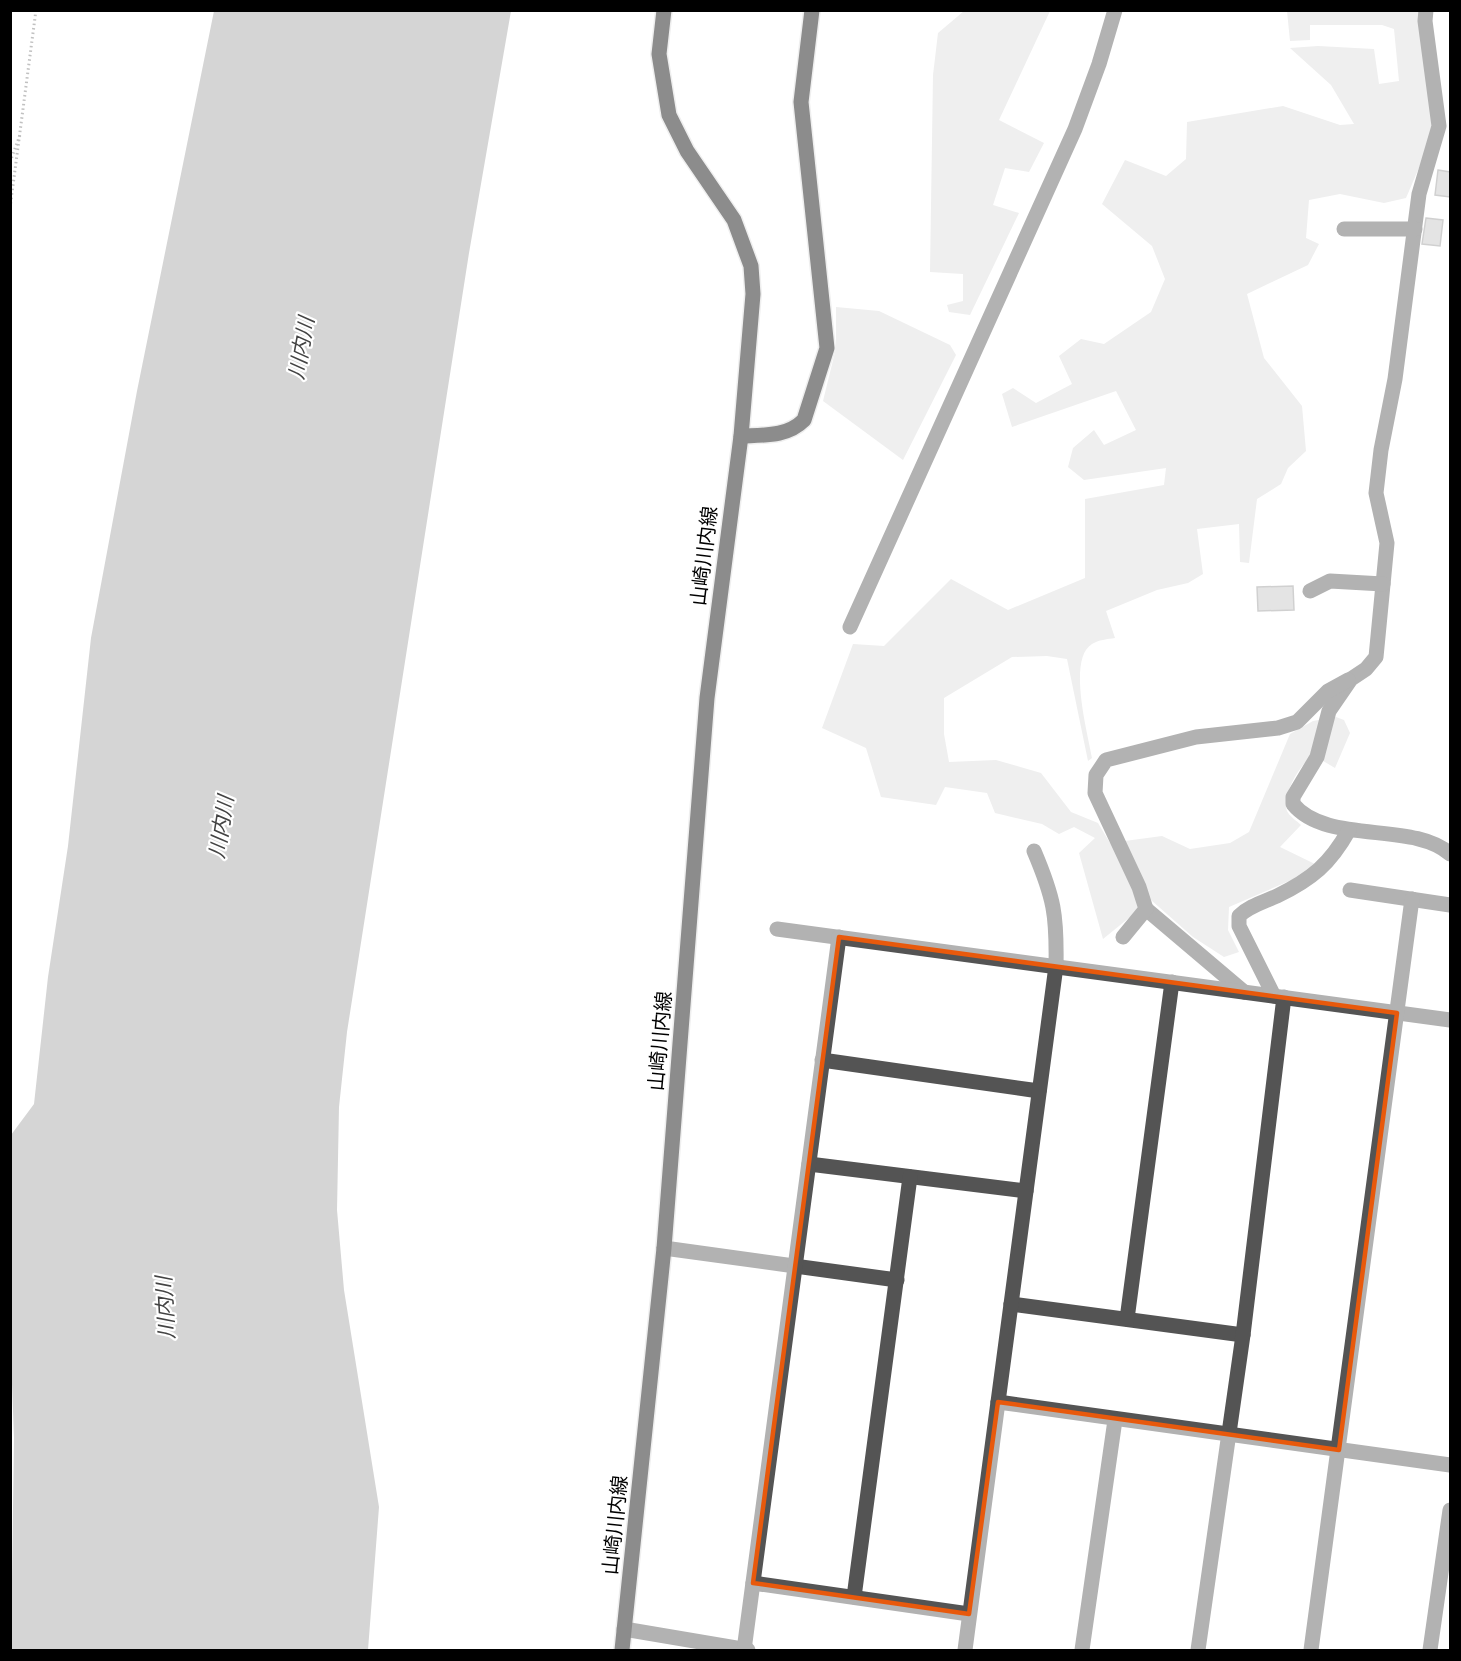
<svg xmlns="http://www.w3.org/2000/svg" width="1461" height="1661" font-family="Cabin,'Noto Sans JP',sans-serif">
<rect width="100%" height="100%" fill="#fff"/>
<g fill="#dbdbdb">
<path d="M964 11H1050L999 120 1044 143 1029 172 1005 168 993 205 1019 213 970 315 949 312 947 305 963 301V274L930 272 933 75 938 33Z"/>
<path d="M1287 11H1420L1432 126 1424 156 1406 198 1384 203 1340 194 1309 200 1306 238 1319 244 1308 265 1247 294 1264 358 1302 406 1306 451 1288 468 1281 484 1257 499 1249 563 1240 562 1239 524 1197 529 1203 574 1188 583 1157 590 1106 611 1115 638C1108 639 1098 640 1092 644 1067 659 1088 734 1092 758L1088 761 1067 659 1047 656 1012 657 944 698V734L949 762 996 760 1041 773 1071 812 1098 823 1110 843 1162 836 1190 849 1230 843 1249 832 1290 734 1313 721 1336 717 1344 720 1350 733 1335 768 1313 755C1300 764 1281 796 1287 811 1289 816 1297 821 1301 825L1280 847 1317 865 1303 875 1229 907 1228 930 1239 952 1224 957 1193 937 1151 900 1103 939 1079 853 1095 838 1074 827 1059 834 1042 824 995 813 987 793 945 787 936 805 881 797 866 748 822 728 853 644 884 646 951 579 1008 610 1085 578V499L1164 485 1166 468 1084 480 1068 467 1073 448 1094 430 1104 445 1136 430 1116 391 1012 427 1002 394 1013 388 1036 403 1072 384 1059 356 1081 339 1104 344 1151 312 1165 279 1152 246 1102 204 1125 160 1166 176 1186 159 1187 122 1283 106 1340 125 1354 124 1331 85 1290 48 1318 46 1374 49 1379 84 1399 81 1394 29 1382 25H1310V40L1290 41Z"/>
<path d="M836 307 879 311 950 345 956 355 903 460 823 401 836 348Z"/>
</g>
<path fill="#a2a2a2" d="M214 11H511L469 253 347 1032 339 1107 337 1210 344 1290 379 1507 368 1650H11L14 1438 10 1330 11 1135 34 1104 48 977 68 846 91 638 137 391Z"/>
<g fill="#c4c4c4" stroke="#989898" stroke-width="1.5">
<path d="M1438 170 1450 172V197L1435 195Z"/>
<path d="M1426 218 1443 220 1440 246 1422 244Z"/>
<path d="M1293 586 1294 610 1258 611 1257 587Z"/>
</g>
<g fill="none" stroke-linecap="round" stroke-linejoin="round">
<defs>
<g id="major">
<path d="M741 436C764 435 787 437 804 420L827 348 801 102 812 10"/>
<path d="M622 1650 664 1248 707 698 741 436 753 294 751 266 734 220 687 151 669 115 659 54 664 10"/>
</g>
</defs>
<use href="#major" stroke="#dbdbdb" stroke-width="18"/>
<g stroke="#767676" stroke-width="3" stroke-dasharray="1.5 3" stroke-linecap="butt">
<path d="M10 162 20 135"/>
<path d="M10 208 36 10"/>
</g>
<g stroke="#545454" stroke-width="15">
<path d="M1426 10 1425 21 1439 126 1419 194 1395 379 1381 450 1376 493 1387 543 1376 657 1366 669 1351 679 1329 711 1317 757 1293 797V804C1326 845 1414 821 1450 854"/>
<path d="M1344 229H1415"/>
<path d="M1310 591 1330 581 1383 584"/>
<path d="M850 627 1075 129 1099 64 1115 10"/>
<path d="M1350 890 1450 905"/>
<path d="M1146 909 1244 992"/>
<path d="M777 929 1450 1020"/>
<path d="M1123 937 1146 909 1139 887 1095 793 1096 775 1106 760 1196 737 1278 728 1297 722 1328 691 1348 680"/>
<path d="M1274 996 1239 926V916C1249 906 1264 902 1277 896 1312 879 1330 864 1349 830"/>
<path d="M822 1060 1039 1091"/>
<path d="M809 1164 1026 1191"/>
<path d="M664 1248 897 1280"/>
<path d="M1011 1304 1243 1335"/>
<path d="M1127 1319 1172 982"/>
<path d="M998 1402 1450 1465"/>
<path d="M753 1583 969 1614"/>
<path d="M854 1597 910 1177"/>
<path d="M624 1629 748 1650"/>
<path d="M744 1650 839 937"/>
<path d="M965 1650 1056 966C1057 915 1054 898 1034 851"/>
<path d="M1082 1650 1115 1420"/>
<path d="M1198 1650 1243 1335 1284 997"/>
<path d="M1311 1650 1412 899"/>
<path d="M1430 1650 1450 1510"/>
</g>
<use href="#major" stroke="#000" stroke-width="15"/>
</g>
<path d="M0 0H1461V1661H0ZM839 937 1397 1013 1339 1450 998 1402 969 1614 753 1583Z" fill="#fff" fill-opacity=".55" fill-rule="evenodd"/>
<path fill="none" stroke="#e8590c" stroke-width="4.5" stroke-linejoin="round" d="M839 937 1397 1013 1339 1450 998 1402 969 1614 753 1583Z"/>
<g text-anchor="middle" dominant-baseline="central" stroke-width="4.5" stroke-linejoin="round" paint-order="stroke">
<g font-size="20" fill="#000" stroke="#fff">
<text transform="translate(704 556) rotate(-83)">山崎川内線</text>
<text transform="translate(660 1041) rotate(-85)">山崎川内線</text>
<text transform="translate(615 1525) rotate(-84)">山崎川内線</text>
</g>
<g font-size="21" font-style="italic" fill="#434343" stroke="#fff">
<text transform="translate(301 348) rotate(-80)">川内川</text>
<text transform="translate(221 827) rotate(-81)">川内川</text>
<text transform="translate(165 1308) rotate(-93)">川内川</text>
</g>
</g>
<rect width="1461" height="1661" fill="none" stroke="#000000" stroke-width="24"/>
</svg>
